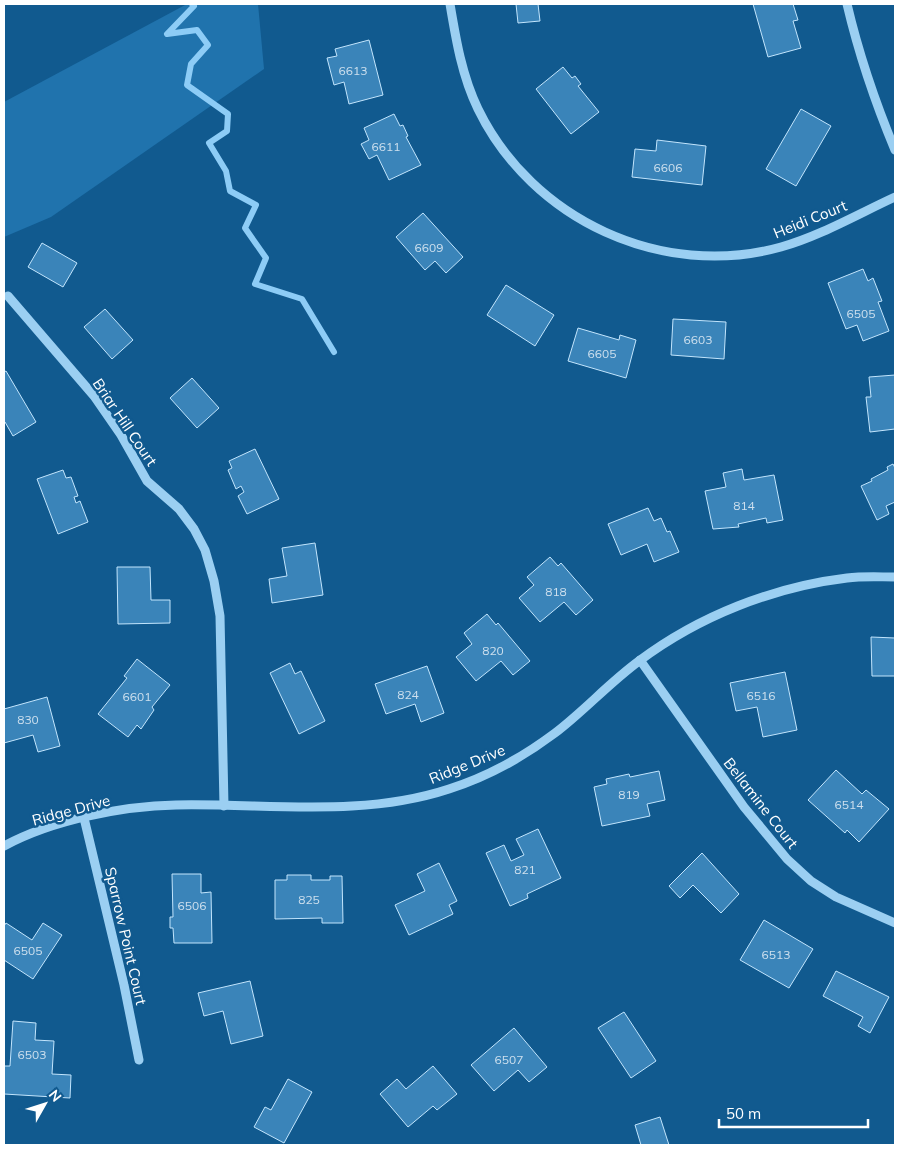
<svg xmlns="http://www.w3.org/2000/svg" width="899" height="1149" font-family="Mulish,sans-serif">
<rect width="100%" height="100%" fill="#115a8f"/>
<path fill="#2073ad" d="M187 4H258L264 69 51 217 4 237V102Z"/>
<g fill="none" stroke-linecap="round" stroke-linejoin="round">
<path stroke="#8dccf6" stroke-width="6" d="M192 4 194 6 167 34 197 30 208 45 191 64 187 85 228 114 227 131 209 143 226 171 230 191 256 205 245 228 266 258 255 284 302 299 334 352"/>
</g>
<g fill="#3a84b9" stroke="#c2e5fd">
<path d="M516 4H544H538L540 21 518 23Z"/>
<path d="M753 4H793L798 20 793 21 801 48 768 57Z"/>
<path d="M369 40 383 95 349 104 344 82 334 85 327 58 337 56 335 49Z"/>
<path d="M563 67 572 78 575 76 581 84 578 86 599 112 571 134 536 89Z"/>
<path d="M801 109 831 126 796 186 766 169Z"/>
<path d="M394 114 400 126 403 125 408 136 406 137 421 165 389 180 377 155 369 159 361 144 369 140 364 128Z"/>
<path d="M657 140 706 146 702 185 632 177 635 149 656 151Z"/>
<path d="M423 213 463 257 446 273 435 261 425 270 396 237Z"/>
<path d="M42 243 77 263 63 287 28 267Z"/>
<path d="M863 269 868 281 873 278 882 301 878 302 889 331 863 341 857 325 846 329 828 283Z"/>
<path d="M506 285 554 315 535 346 487 315Z"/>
<path d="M105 309 133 340 112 359 84 327Z"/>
<path d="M673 319 726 322 724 359 671 355Z"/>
<path d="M578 328 619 340 620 335 636 340 626 378 568 361Z"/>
<path d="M6 371 36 422 13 436 5 422 4 423V372Z"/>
<path d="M895 375V429L870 432 866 397H871L869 377Z"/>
<path d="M192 378 219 408 197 428 170 398Z"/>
<path d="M255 449 279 499 247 514 238 496 244 492 241 486 236 489 228 470 232 468 229 461Z"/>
<path d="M893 464 895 468V502L886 506 889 514 877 520 861 486 872 481 871 479 888 470 887 467Z"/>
<path d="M742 469 744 480 774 475 783 520 767 523 766 518 738 524 739 527 713 529 705 491 726 487 723 473Z"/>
<path d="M63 470 66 478 71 477 78 496 74 497 76 503 80 501 88 522 58 534 37 479Z"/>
<path d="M648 508 654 521 661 518 667 532 670 531 679 552 654 562 647 544 621 555 608 524Z"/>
<path d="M315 543 323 595 272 603 269 579 287 576 282 548Z"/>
<path d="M550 557 558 566 561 563 593 600 576 615 564 602 540 622 519 598 534 585 527 577Z"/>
<path d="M117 567H150L151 600H170V623L118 624Z"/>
<path d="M487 614 496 625 498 623 530 661 513 675 501 661 476 681 456 657 472 644 464 633Z"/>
<path d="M871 637 895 638V676H872Z"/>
<path d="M137 659 170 685 152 707 154 710 141 729 137 725 128 737 98 714 127 678 124 676Z"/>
<path d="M290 663 295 674 301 671 325 721 299 734 270 673Z"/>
<path d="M427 666 444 713 421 722 415 704 386 714 375 684Z"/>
<path d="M785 672 797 730 763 737 757 707 736 711 730 683Z"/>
<path d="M47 697 60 746 38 752 33 735 4 743V709Z"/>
<path d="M836 770 862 794 866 790 889 809 859 842 847 830 845 833 808 800Z"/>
<path d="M659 771 665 800 647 804 650 816 602 826 594 787 607 784 606 779 629 774 630 777Z"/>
<path d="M538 829 561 878 527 894 528 898 510 906 486 853 504 845 511 861 524 855 516 839Z"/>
<path d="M702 853 739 894 721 913 693 885 680 898 669 886Z"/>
<path d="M439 863 457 901 449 905 453 914 409 935 395 905 425 891 417 874Z"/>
<path d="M172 874H201V893L211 892 212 943H174L173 928H170V917H173Z"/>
<path d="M287 875H311V880H330V876H342L343 923H322V918L275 919V880H287Z"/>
<path d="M764 920 813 949 789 988 740 960Z"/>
<path d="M6 923 32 940 43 923 62 935 33 979 4 960V926Z"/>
<path d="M836 971 889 997 870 1033 858 1026 863 1017 823 996Z"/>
<path d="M250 981 263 1036 231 1044 223 1011 204 1016 198 993Z"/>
<path d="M624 1012 656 1061 631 1078 598 1028Z"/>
<path d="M13 1021 36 1023 35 1040 54 1041 52 1074 71 1075 70 1098 4 1094V1066H10Z"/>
<path d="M514 1028 547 1067 529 1082 518 1070 494 1091 471 1065Z"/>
<path d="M433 1066 457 1094 437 1110 433 1106 408 1127 380 1094 397 1079 406 1089Z"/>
<path d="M288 1079 312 1092 284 1143 254 1127 265 1107 271 1110Z"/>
<path d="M660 1117 669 1145H641L635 1125Z"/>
</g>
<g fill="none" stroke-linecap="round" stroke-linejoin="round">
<g stroke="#9bcff2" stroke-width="9">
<path d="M450 4C456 40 462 76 478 109 532 220 662 280 781 247 820 236 858 214 895 197"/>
<path d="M847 4C859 55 875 102 895 150"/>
<path d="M8 296 94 396 121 435 147 481 179 509 194 529 205 550 214 581 220 616 224 806"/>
<path d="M640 660 744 807 787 859 811 881 836 897 895 923"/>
<path d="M84 818 124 985 139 1060"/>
<path d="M4 846C52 820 122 806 176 805 267 803 361 818 449 789 487 777 523 757 555 733 584 711 609 683 639 661 699 616 773 587 847 578 863 576 879 577 895 577"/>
</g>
</g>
<g text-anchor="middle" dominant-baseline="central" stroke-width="5" stroke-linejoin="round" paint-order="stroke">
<g font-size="12" fill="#cee0ee">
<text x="353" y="70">6613</text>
<text x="386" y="146">6611</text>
<text x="668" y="167">6606</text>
<text x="429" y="247">6609</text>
<text x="861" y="313">6505</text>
<text x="698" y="339">6603</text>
<text x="602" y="353">6605</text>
<text x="744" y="505">814</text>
<text x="556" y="591">818</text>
<text x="493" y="650">820</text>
<text x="408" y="694">824</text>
<text x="761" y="695">6516</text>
<text x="137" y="696">6601</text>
<text x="28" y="719">830</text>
<text x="629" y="794">819</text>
<text x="849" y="804">6514</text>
<text x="525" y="869">821</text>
<text x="309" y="899">825</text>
<text x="192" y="905">6506</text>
<text x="28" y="950">6505</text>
<text x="776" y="954">6513</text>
<text x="32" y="1054">6503</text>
<text x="509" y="1059">6507</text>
</g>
<g font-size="15" fill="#fff" stroke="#115a8f">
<text transform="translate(810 219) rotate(-22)">Heidi Court</text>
<text transform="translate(125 422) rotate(56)">Briar Hill Court</text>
<text transform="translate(467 764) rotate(-22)">Ridge Drive</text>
<text transform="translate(761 803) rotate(52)">Bellamine Court</text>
<text transform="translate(71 810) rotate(-15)">Ridge Drive</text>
<text transform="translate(126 936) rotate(77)">Sparrow Point Court</text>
</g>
</g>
<rect width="899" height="1149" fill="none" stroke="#ffffff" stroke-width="10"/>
<g transform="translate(45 1104) rotate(51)" stroke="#115a8f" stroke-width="4" paint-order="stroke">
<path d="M0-4L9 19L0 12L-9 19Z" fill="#ffffff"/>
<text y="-8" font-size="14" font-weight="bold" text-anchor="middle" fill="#ffffff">N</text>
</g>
<path d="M719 1119v8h149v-8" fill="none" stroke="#ffffff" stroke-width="2.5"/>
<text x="726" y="1119" font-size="15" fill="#ffffff" stroke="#115a8f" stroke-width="4" paint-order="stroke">50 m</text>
</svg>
